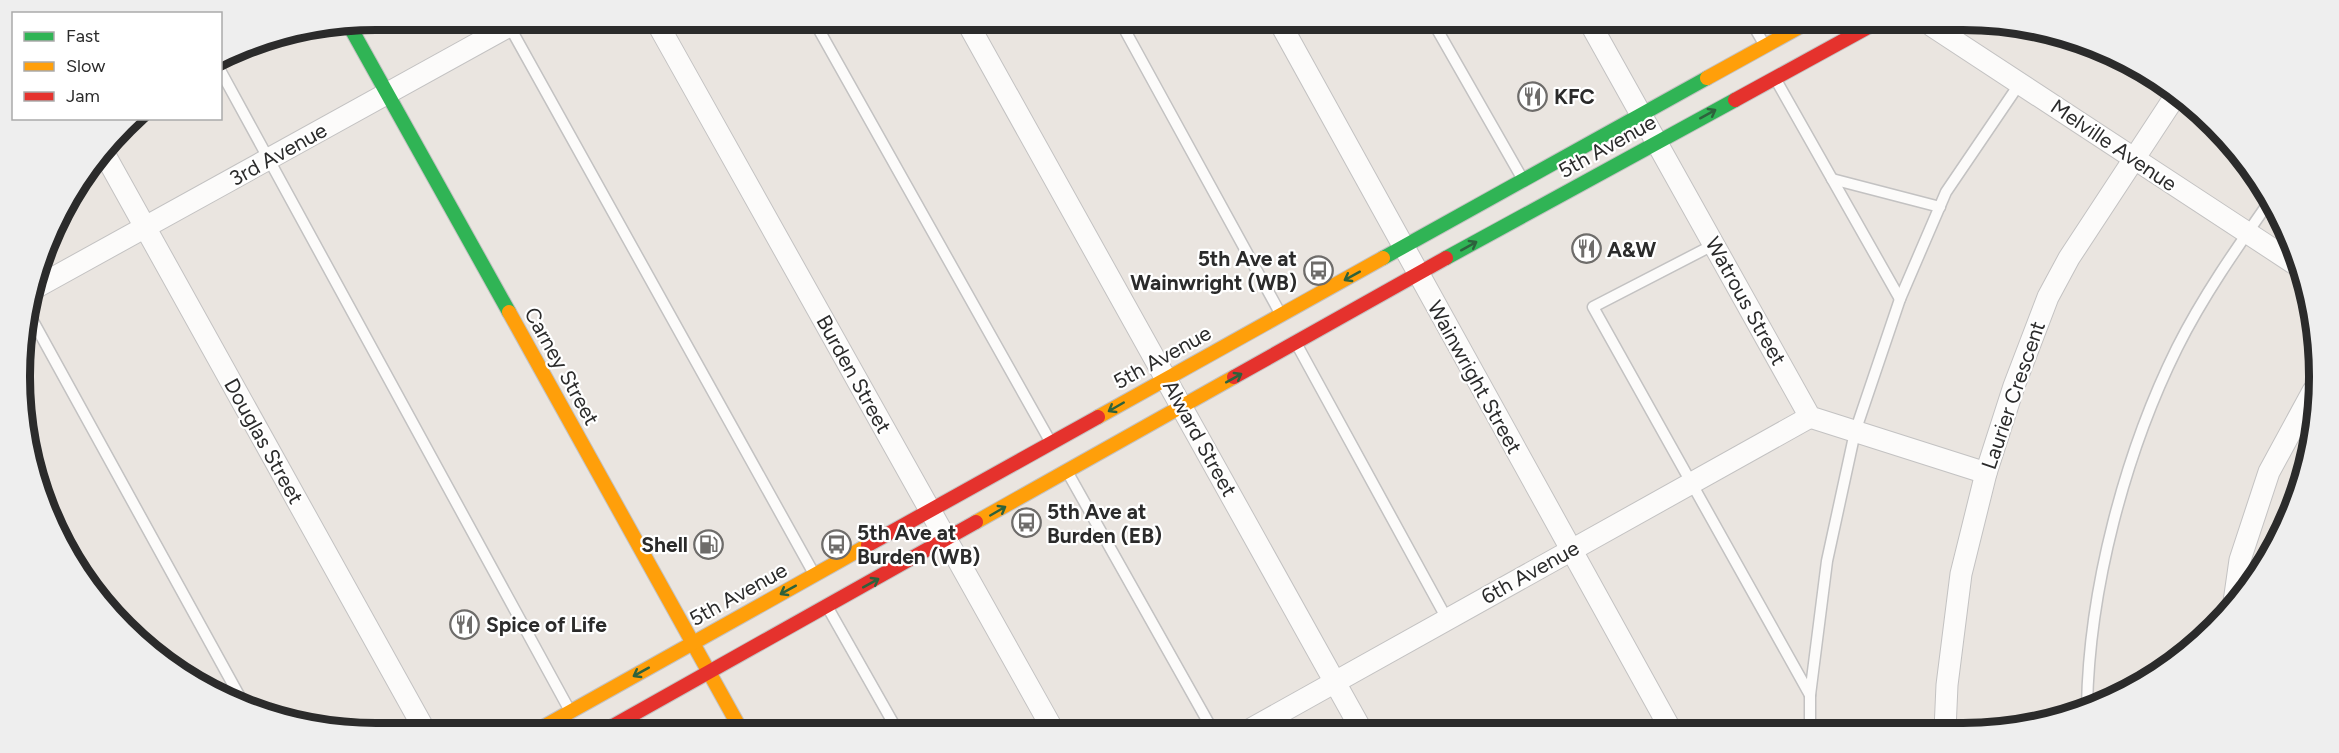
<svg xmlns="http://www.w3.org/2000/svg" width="2339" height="753" font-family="Figtree,sans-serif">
<rect width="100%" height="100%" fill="#eae5e0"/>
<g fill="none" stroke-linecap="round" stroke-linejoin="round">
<defs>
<g id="lane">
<path d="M814 21 1050 441"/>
<path d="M507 22 813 572"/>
<path d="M1121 23 1280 313"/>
<path d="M1434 24 1522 178"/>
<path d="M1753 25 1764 44"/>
<path d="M220 70 570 711"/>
<path d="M1776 80 1900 299"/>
<path d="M1832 179 1940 207"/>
<path d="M1715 244 1593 307 1810 695"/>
<path d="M28 312 241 699"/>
<path d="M1296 343 1447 619"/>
<path d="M1068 473 1212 729"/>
<path d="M828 608 896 728"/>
<path d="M2087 707C2089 589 2125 453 2177 348 2203 296 2236 249 2269 202"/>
<path d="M1810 730V695L1827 561 1855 432 1900 299 1946 192 2020 83"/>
</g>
<g id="street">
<path d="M656 21 1052 728"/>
<path d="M967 22 1361 729"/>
<path d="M1280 23 1671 730"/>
<path d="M1591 25 1810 417 1986 473"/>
<path d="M1932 26 2295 264"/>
<path d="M105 155 423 727"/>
<path d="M35 288 520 20"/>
<path d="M2234 602 2240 560 2269 472 2313 391"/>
<path d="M1251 729 1810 417"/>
<path d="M1945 730 1947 685 1961 574 1986 473 2014 386 2048 297 2069 258 2176 95"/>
</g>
<g id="fast">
<path d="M349 25 509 312"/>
<path d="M1383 258 1707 78"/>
<path d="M1446 258 1735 100"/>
</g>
<g id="slow">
<path d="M1707 78 1803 25"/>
<path d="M509 312 740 728"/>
<path d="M1098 417 1383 258"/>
<path d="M976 522 1234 377"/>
<path d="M543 727 868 545"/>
</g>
<g id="jam">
<path d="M1735 100 1870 26"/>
<path d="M1234 377 1446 258"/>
<path d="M868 545 1098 417"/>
<path d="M611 727 976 522"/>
</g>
</defs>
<use href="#lane" stroke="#c3c2c2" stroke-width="13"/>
<use href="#street" stroke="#c3c2c2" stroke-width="23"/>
<use href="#fast" stroke="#c3c2c2" stroke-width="16"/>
<use href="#slow" stroke="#c3c2c2" stroke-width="16"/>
<use href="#jam" stroke="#c3c2c2" stroke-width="16"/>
<use href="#lane" stroke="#fcfbfa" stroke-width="10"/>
<use href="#street" stroke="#fcfbfa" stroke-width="21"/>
<use href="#fast" stroke="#30b455" stroke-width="14"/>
<use href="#slow" stroke="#ff9f0a" stroke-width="14"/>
<use href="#jam" stroke="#e5322d" stroke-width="14"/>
</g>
<defs><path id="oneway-shaft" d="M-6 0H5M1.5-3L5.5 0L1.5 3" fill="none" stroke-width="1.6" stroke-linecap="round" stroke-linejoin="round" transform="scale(1.5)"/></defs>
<g stroke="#2d623c">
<use href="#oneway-shaft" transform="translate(1708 114) rotate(-29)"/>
<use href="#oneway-shaft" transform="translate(1469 246) rotate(-29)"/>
<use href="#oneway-shaft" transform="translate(1352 276) rotate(151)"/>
<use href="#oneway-shaft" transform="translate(1234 378) rotate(-29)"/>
<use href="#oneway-shaft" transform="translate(1116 407) rotate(150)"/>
<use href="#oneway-shaft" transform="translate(998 511) rotate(-30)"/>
<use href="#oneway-shaft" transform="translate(871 583) rotate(-29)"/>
<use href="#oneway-shaft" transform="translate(788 590) rotate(151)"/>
<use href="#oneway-shaft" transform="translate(641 672) rotate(151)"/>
</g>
<defs>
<symbol id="restaurant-ring" viewBox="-11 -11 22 22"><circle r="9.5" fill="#fff" stroke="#6e6c6a" stroke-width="1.5"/><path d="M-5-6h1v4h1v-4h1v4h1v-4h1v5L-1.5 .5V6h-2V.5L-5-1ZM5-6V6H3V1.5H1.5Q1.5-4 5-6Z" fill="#6e6c6a"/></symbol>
<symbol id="bus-ring" viewBox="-11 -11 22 22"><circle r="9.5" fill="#fff" stroke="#6e6c6a" stroke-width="1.5"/><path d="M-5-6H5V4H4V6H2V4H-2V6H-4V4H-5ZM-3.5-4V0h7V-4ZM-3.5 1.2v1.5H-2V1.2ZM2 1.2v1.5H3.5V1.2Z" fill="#6e6c6a"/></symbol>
<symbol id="fuel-ring" viewBox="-11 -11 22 22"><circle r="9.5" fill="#fff" stroke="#6e6c6a" stroke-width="1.5"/><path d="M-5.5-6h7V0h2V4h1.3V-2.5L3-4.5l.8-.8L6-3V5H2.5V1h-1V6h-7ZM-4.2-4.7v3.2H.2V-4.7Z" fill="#6e6c6a"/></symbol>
</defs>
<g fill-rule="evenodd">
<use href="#restaurant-ring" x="1516" y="80" width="33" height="33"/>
<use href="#restaurant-ring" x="1570" y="232" width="33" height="33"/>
<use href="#bus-ring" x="1302" y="254" width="33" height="33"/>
<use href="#bus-ring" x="1010" y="506" width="33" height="33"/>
<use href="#fuel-ring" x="692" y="528" width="33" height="33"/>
<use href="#bus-ring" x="820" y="528" width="33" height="33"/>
<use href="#restaurant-ring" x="448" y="608" width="33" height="33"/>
</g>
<g text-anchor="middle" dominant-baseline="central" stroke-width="4.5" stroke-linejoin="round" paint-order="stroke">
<g font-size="21" font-weight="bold" fill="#2b2b2b" stroke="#fff" text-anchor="start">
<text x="1554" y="96">KFC</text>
<text x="1607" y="249">A&amp;W</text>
<text x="1297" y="258" text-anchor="end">5th Ave at<tspan x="1297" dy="24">Wainwright (WB)</tspan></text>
<text x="1047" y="511">5th Ave at<tspan x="1047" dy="24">Burden (EB)</tspan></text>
<text x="857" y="532">5th Ave at<tspan x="857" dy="24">Burden (WB)</tspan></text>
<text x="688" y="544" text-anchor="end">Shell</text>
<text x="486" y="624">Spice of Life</text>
</g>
<g font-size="21" fill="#2b2b2b" stroke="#fff">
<text transform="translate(2114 145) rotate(34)">Melville Avenue</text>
<text transform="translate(1607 146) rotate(-29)">5th Avenue</text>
<text transform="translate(278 154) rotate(-29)">3rd Avenue</text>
<text transform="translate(1746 301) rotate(61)">Watrous Street</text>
<text transform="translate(1162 357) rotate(-29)">5th Avenue</text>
<text transform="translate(562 366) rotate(61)">Carney Street</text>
<text transform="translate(854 374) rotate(61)">Burden Street</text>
<text transform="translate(1475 377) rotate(61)">Wainwright Street</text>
<text transform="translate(2013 395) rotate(-71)">Laurier Crescent</text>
<text transform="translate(1200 438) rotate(61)">Alward Street</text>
<text transform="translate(264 441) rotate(61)">Douglas Street</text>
<text transform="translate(1530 572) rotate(-29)">6th Avenue</text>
<text transform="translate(738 594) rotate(-29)">5th Avenue</text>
</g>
</g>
<path d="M0 0H2339V753H0ZM376 30H1963A346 346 0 0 1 2309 376V377A346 346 0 0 1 1963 723H376A346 346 0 0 1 30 377V376A346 346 0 0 1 376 30Z" fill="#eee" fill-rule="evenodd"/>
<path fill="none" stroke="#2b2b2b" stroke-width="8" d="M376 30H1963A346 346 0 0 1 2309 376V377A346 346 0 0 1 1963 723H376A346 346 0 0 1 30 377V376A346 346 0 0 1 376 30Z"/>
<rect x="12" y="12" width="210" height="108" fill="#ffffff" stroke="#aaaaaa" stroke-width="1.5"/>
<rect x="24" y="32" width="30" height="9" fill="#30b455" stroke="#aaaaaa" stroke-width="1.5"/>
<text x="66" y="42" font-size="18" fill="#2b2b2b">Fast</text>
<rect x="24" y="62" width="30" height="9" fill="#ff9f0a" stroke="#aaaaaa" stroke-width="1.5"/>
<text x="66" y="72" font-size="18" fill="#2b2b2b">Slow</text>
<rect x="24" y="92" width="30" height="9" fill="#e5322d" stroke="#aaaaaa" stroke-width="1.5"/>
<text x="66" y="102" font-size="18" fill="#2b2b2b">Jam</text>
</svg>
